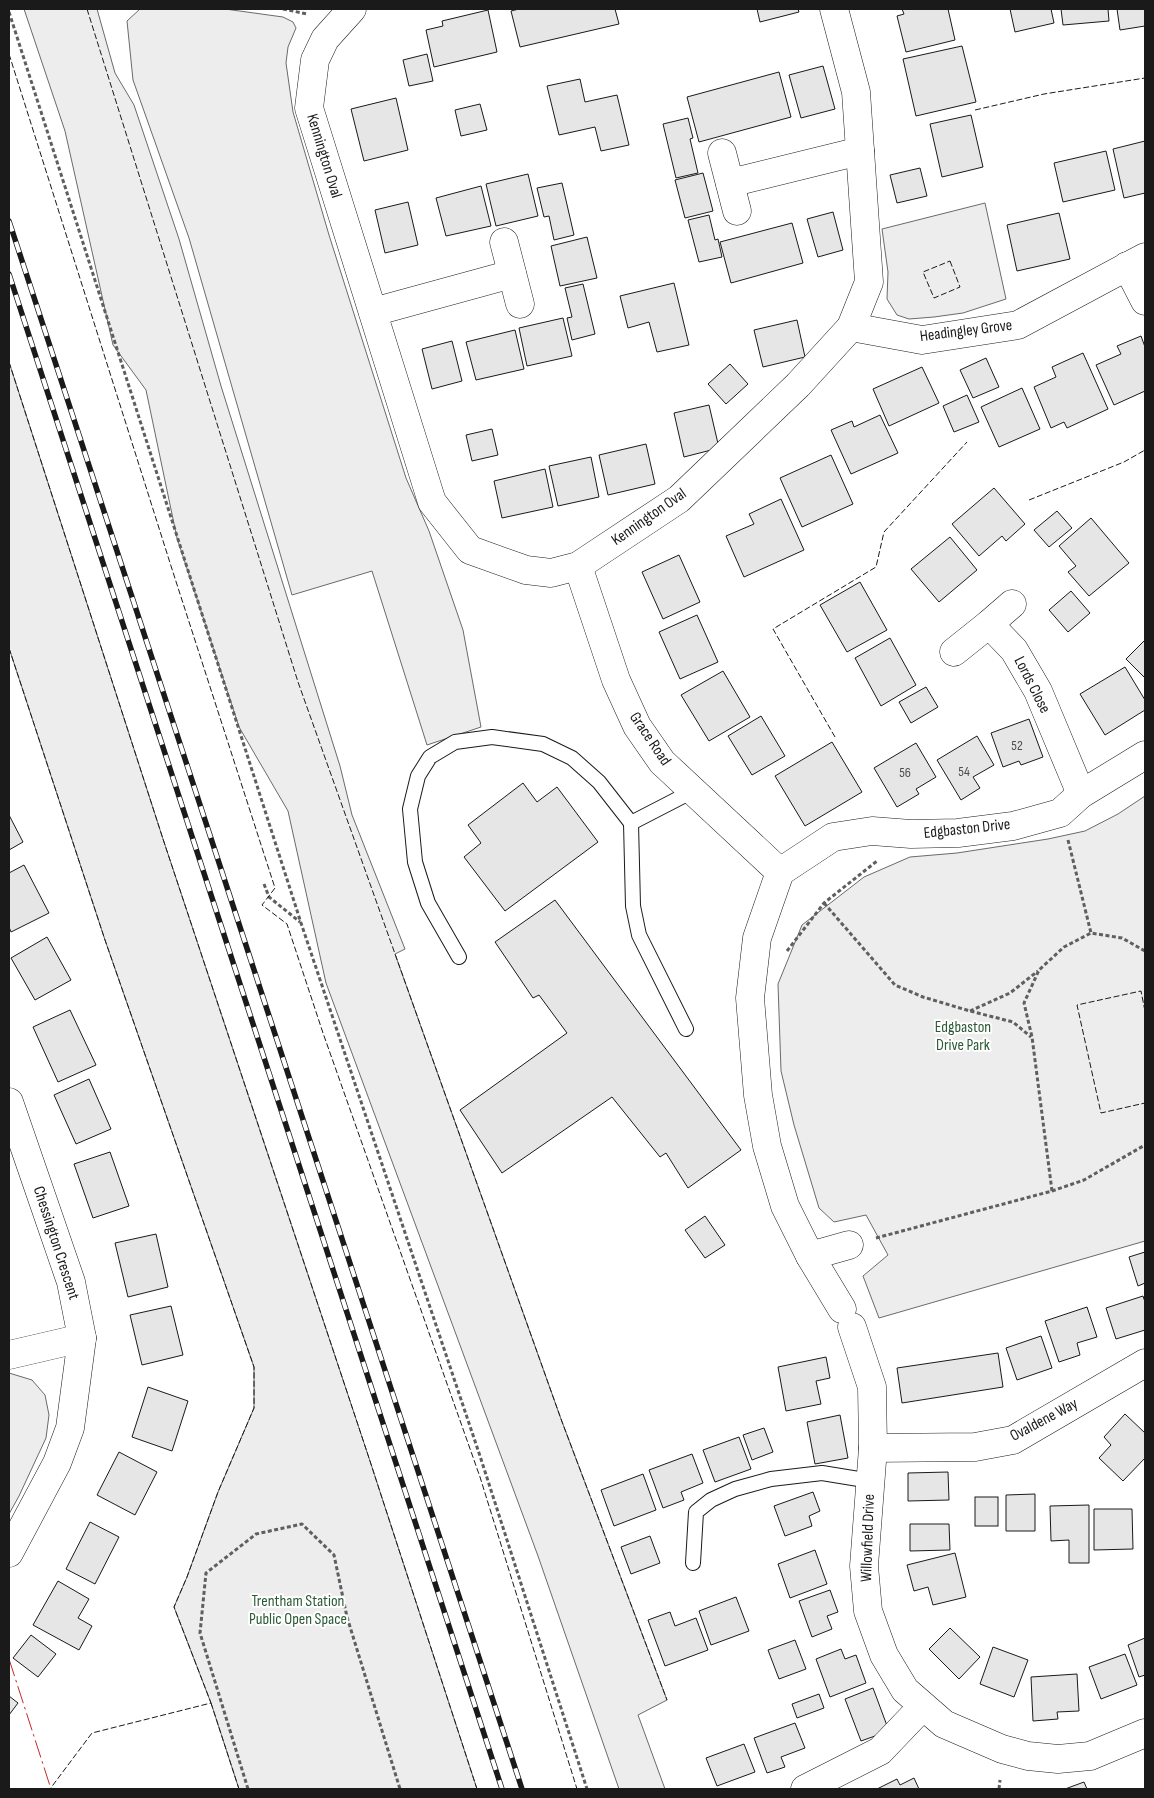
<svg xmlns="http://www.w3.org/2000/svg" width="1154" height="1798" font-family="'Sofia Sans Condensed',sans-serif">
<rect width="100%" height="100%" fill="#fff"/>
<g fill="#ededed" stroke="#6a6a6a">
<path d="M24 9H97L115 73 134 105 179 239 221 386 340 766 352 815 405 949 395 954 561 1419 667 1700 638 1715 665 1789H619L538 1556 326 983 288 811 239 727 177 538 146 390 113 345 65 131Z"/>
<path d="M140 9H225L283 17 293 22 296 28 288 47 286 63 293 112 329 235 406 478 429 531 463 630 481 727 427 745 372 571 292 595 189 238 133 80 127 21Z"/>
<path d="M985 203 1006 299 963 313 934 317 909 319 897 315 887 299 888 272 882 229Z"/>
<path d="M9 362 163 839 369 1458 477 1789H239L211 1703 174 1607 187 1577 218 1492 254 1408V1367L105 940 9 648Z"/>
<path d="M1145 796V1241L879 1318 863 1276 888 1255 866 1215 834 1222 819 1208 794 1125 781 1071 778 984 802 925 864 877 910 857 957 853 1048 839 1085 831 1118 814Z"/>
<path d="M9 1373 32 1380 45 1395 49 1415 46 1438 19 1496 9 1514Z"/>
</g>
<g fill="#e6e6e6" stroke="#1a1a1a">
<path d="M519 9H615L619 24 520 47 511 11Z"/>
<path d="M757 9H798L799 12 760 22Z"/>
<path d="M902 9H948L955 40 906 52 897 16 904 14Z"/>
<path d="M1010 9H1051L1054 23 1015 32Z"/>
<path d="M1061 9H1108L1109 21 1063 25Z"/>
<path d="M1117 9H1145V26L1120 30Z"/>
<path d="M488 10 497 52 434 67 426 30 443 26 442 21Z"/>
<path d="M962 46 976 102 916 116 903 59Z"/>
<path d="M427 54 433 81 409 86 403 60Z"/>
<path d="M823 66 835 109 801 118 789 75Z"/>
<path d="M779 72 791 117 699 142 687 97Z"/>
<path d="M580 79 585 102 617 95 629 145 601 151 595 127 559 135 547 86Z"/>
<path d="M396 98 408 150 364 161 351 109Z"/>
<path d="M480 104 487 130 461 136 455 110Z"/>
<path d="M971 115 983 167 942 177 930 124Z"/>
<path d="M688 118 693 138 690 139 698 173 676 178 663 124Z"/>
<path d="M1145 141V193L1124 198 1113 149Z"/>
<path d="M1106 151 1115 190 1063 202 1054 163Z"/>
<path d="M920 168 927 196 897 203 890 175Z"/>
<path d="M703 173 713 211 685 218 675 180Z"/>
<path d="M528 174 538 216 496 226 486 184Z"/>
<path d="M562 183 574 235 554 240 549 216 544 217 537 188Z"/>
<path d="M481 186 491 226 446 236 436 198Z"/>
<path d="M408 202 418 245 385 253 375 210Z"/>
<path d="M833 212 843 250 818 257 807 219Z"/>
<path d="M1059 213 1070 259 1017 271 1007 225Z"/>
<path d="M709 215 715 240 718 239 722 257 699 262 688 220Z"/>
<path d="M792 223 803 263 731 283 720 242Z"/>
<path d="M587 237 597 278 560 286 551 246Z"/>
<path d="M674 283 689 345 657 352 649 322 628 328 620 296Z"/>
<path d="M583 284 595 334 572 340 567 318 572 317 565 288Z"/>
<path d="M563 318 572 356 527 366 519 328Z"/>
<path d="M797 320 805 357 763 367 754 330Z"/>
<path d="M515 330 524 369 476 380 466 342Z"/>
<path d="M1141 336 1145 347V391L1114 405 1096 365 1121 354 1117 346Z"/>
<path d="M452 341 462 381 432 389 422 349Z"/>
<path d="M1083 353 1108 409 1067 428 1064 422 1051 428 1034 387 1056 377 1052 367Z"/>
<path d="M986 358 999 387 973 398 960 370Z"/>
<path d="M730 364 748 384 726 404 708 384Z"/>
<path d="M922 367 939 403 889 426 873 389Z"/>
<path d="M1022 388 1040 429 999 447 981 407Z"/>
<path d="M967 395 979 422 954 432 943 406Z"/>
<path d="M709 405 719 448 684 457 674 413Z"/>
<path d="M880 415 898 453 851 474 831 430 852 421 854 427Z"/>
<path d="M492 429 498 455 472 461 466 435Z"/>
<path d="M646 444 655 484 608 495 599 455Z"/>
<path d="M831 455 853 504 802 527 780 478Z"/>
<path d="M591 457 599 497 558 506 549 466Z"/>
<path d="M545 469 553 507 502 518 494 481Z"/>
<path d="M994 488 1025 524 1006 541 1002 536 979 556 952 524Z"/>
<path d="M781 499 804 550 744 577 726 536 754 524 749 514Z"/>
<path d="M1057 511 1072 528 1049 547 1034 530Z"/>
<path d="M1091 518 1129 563 1089 596 1068 572 1076 566 1059 546Z"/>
<path d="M950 537 977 570 939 602 911 569Z"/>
<path d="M679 555 700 602 663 619 642 572Z"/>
<path d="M860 582 887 630 847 652 820 605Z"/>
<path d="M1071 591 1090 613 1068 632 1049 610Z"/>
<path d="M697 615 718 662 680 679 659 632Z"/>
<path d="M890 638 916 685 881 706 855 658Z"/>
<path d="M1145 640V678L1126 659Z"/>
<path d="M1125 667 1145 700V710L1105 735 1080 694Z"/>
<path d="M723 671 750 717 709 741 681 695Z"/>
<path d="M926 687 938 707 911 723 899 702Z"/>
<path d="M761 716 785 756 752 775 728 736Z"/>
<path d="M1029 719 1043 757 1021 765 1019 761 1003 767 991 733Z"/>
<path d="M977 736 994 765 973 777 980 788 961 800 937 760Z"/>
<path d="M832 742 862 792 805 826 775 776Z"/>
<path d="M916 743 936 777 916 789 919 794 897 807 874 768Z"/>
<path d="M523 783 537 802 557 787 598 842 505 911 464 857 481 843 468 825Z"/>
<path d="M9 815 23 842 9 850Z"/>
<path d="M24 865 49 913 11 932 9 927V873Z"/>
<path d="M555 900 741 1150 688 1188 666 1153 660 1157 612 1097 502 1173 460 1110 567 1033 539 995 533 998 495 942Z"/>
<path d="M47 937 71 980 35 1000 11 958Z"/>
<path d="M70 1010 96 1065 58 1082 33 1027Z"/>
<path d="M89 1079 111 1129 76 1144 54 1095Z"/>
<path d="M110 1152 129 1206 93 1218 74 1164Z"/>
<path d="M705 1216 725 1245 705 1258 685 1230Z"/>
<path d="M156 1234 168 1287 128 1297 115 1243Z"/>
<path d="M1145 1252V1283L1138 1286 1129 1257Z"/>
<path d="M1143 1296 1145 1302V1330L1116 1339 1106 1308Z"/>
<path d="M171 1306 183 1355 142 1365 130 1315Z"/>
<path d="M1087 1307 1097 1337 1077 1343 1080 1355 1059 1362 1045 1321Z"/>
<path d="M1041 1336 1052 1368 1017 1380 1006 1348Z"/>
<path d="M998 1353 1003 1387 902 1403 897 1368Z"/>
<path d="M826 1357 830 1378 816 1381 821 1404 786 1411 778 1367Z"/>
<path d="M148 1387 188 1401 172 1451 132 1437Z"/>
<path d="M1125 1414 1145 1433V1458L1123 1481 1099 1458 1111 1445 1104 1437Z"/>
<path d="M840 1415 848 1458 815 1464 807 1422Z"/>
<path d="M764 1428 773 1452 752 1460 743 1435Z"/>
<path d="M739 1437 751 1469 715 1482 703 1450Z"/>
<path d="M119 1452 157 1472 135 1515 97 1495Z"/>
<path d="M692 1454 703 1483 681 1492 684 1500 663 1508 649 1470Z"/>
<path d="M948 1472 949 1500 908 1501V1473Z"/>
<path d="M643 1474 656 1510 614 1526 601 1490Z"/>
<path d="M813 1492 820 1511 809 1516 812 1526 785 1536 774 1506Z"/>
<path d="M1035 1494V1531H1006V1495Z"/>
<rect x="975" y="1497" width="23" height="29"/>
<path d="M1089 1505V1563H1069V1540L1051 1541 1050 1506Z"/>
<path d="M1094 1509H1132L1133 1549 1094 1550Z"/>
<path d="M90 1522 119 1537 95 1584 66 1569Z"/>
<path d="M910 1524H949L950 1550 910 1551Z"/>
<path d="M650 1536 660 1563 631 1574 621 1547Z"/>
<path d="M815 1550 827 1584 790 1598 778 1564Z"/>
<path d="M955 1553 966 1597 933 1605 928 1587 914 1591 907 1565Z"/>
<path d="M58 1581 89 1599 78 1618 92 1626 79 1650 33 1625Z"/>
<path d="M830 1590 838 1612 827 1616 832 1629 812 1637 799 1601Z"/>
<path d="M736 1597 749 1631 711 1645 699 1611Z"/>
<path d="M670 1612 675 1626 696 1618 708 1650 665 1666 648 1620Z"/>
<path d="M950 1628 980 1657 959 1679 929 1649Z"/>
<path d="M31 1635 56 1654 38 1677 13 1658Z"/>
<path d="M1145 1638V1675L1139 1677 1128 1645Z"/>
<path d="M795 1640 806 1669 779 1679 768 1650Z"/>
<path d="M993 1647 1028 1660 1014 1697 980 1684Z"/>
<path d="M841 1649 845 1659 856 1655 866 1683 830 1697 816 1659Z"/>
<path d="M1125 1654 1137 1685 1101 1699 1089 1667Z"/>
<path d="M1077 1674 1079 1711 1057 1712 1058 1719 1033 1721 1031 1677Z"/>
<path d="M873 1688 889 1731 861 1741 845 1699Z"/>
<path d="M819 1694 824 1708 797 1718 792 1704Z"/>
<path d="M9 1696 18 1703 9 1715Z"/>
<path d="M795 1723 805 1748 781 1757 785 1767 767 1773 754 1738Z"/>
<path d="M744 1744 755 1772 717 1786 706 1758Z"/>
<path d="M914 1778 919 1789H877L897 1779 900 1785Z"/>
<path d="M1084 1782 1087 1789H1065Z"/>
</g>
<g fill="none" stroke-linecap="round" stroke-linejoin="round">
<defs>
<g id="service">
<path d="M631 823 633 906 639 935 686 1029"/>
<path d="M459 957 428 903 415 862 410 809 418 776 430 757 455 742 492 737 543 744 572 758 599 782 631 823 693 791"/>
<path d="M693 1563 696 1512 711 1500 735 1489 771 1479 822 1473 871 1481"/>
</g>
<g id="minor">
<path d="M352 9 325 39 315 60 309 108 432 502 470 550 526 570 551 573 578 566 679 499 798 385 851 327 869 282 856 92 834 9"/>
<path d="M722 153 737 211"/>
<path d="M730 183 860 151"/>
<path d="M504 242 520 304"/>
<path d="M1127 266 1145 301"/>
<path d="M373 312 512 274"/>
<path d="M851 327 922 340 1018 325 1145 257"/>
<path d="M578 566 616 680 637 726 662 762 780 872"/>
<path d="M989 624 1012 604"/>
<path d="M954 652 989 624 1014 650 1038 691 1081 794"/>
<path d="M780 872 757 938 750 998 758 1095 767 1146 785 1206 810 1256 842 1309"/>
<path d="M780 872 833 837 872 831 911 834 958 833 1013 826 1060 813 1081 794 1145 755"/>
<path d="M9 1102 71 1282 82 1338 70 1428 57 1463 9 1553"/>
<path d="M810 1256 849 1245"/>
<path d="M852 1327 872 1387 873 1448 864 1566 868 1611 884 1655 905 1690 944 1724 1002 1749 1028 1756 1058 1759 1090 1756 1145 1733"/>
<path d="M9 1355 82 1338"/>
<path d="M873 1448 975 1447 1013 1440 1145 1363"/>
<path d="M805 1789 880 1751 923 1706"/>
</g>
</defs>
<use href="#service" stroke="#1a1a1a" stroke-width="16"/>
<use href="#minor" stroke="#1a1a1a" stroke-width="29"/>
<g stroke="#5f5f5f" stroke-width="3" stroke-dasharray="4 2.5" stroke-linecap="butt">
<path d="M283 9 307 14"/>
<path d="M9 12 301 923 480 1456 587 1789"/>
<path d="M1068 840 1091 933"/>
<path d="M264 884 269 897 300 922"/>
<path d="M824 903 895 985 923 997 970 1011 1013 1022 1031 1037"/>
<path d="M787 951 824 903 877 861"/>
<path d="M970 1011 1010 993 1038 971"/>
<path d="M1052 1191 1032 1037 1024 1003 1039 970 1064 947 1091 933 1122 938 1145 951"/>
<path d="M876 1238 1052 1191 1084 1180 1145 1145"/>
<path d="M248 1789 200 1633 206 1573 256 1534 302 1524 334 1555 347 1617 400 1789"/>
<path d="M999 1789 1000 1780"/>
</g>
<use href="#service" stroke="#fff" stroke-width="14"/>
<use href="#minor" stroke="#fff" stroke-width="28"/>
<defs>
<g id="rail">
<path d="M9 221 522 1789"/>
<path d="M9 274 502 1789"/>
</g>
</defs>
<use href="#rail" stroke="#1a1a1a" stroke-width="5.5"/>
<use href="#rail" stroke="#fff" stroke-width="4" stroke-dasharray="11" stroke-linecap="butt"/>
<g stroke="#1a1a1a" stroke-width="1" stroke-dasharray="6 2.5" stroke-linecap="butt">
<path d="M87 9 298 682 561 1419 667 1700"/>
<path d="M9 54 171 566 275 888 262 905 287 924 323 1033 480 1477 577 1789"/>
<path d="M975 110 1044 94 1145 78"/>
<path d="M950 261 960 287 934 298 923 272Z"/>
<path d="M9 362 163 839 369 1458 477 1789"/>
<path d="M1029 500 1124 462 1145 450"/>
<path d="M9 648 105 940 254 1367V1408L218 1492 187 1577 174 1607 211 1703 92 1733 50 1789"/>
<path d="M835 737 773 629 876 567 884 532 967 442"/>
<path d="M1145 1011 1141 991 1077 1005 1101 1113 1145 1103"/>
<path d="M211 1703 239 1789"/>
</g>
<path stroke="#c62828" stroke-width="1" stroke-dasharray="18 4 2.5 4" stroke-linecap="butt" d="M9 1659 51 1789"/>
</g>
<g text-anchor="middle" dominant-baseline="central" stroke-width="4" stroke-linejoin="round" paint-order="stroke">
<g font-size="14" fill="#4d4d4d">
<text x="1017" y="745">52</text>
<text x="964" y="771">54</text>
<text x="905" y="772">56</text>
</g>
<g font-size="16" fill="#1a1a1a" stroke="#fff">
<text transform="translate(324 156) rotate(73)">Kennington Oval</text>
<text transform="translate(966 331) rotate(-7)">Headingley Grove</text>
<text transform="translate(649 517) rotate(-35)">Kennington Oval</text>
<text transform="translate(1032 685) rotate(63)">Lords Close</text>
<text transform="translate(650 739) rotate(56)">Grace Road</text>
<text transform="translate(967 829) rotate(-6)">Edgbaston Drive</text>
<text transform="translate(56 1243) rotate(72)">Chessington Crescent</text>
<text transform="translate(1044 1420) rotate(-28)">Ovaldene Way</text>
<text transform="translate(868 1538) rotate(-88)">Willowfield Drive</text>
</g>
<g font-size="16" fill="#2b5a34" stroke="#fff">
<text x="963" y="1027">Edgbaston<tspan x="963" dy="18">Drive Park</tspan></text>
<text x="298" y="1601">Trentham Station<tspan x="298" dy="18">Public Open Space</tspan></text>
</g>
</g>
<rect width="1154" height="1798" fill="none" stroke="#1a1a1a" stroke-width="20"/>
</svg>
